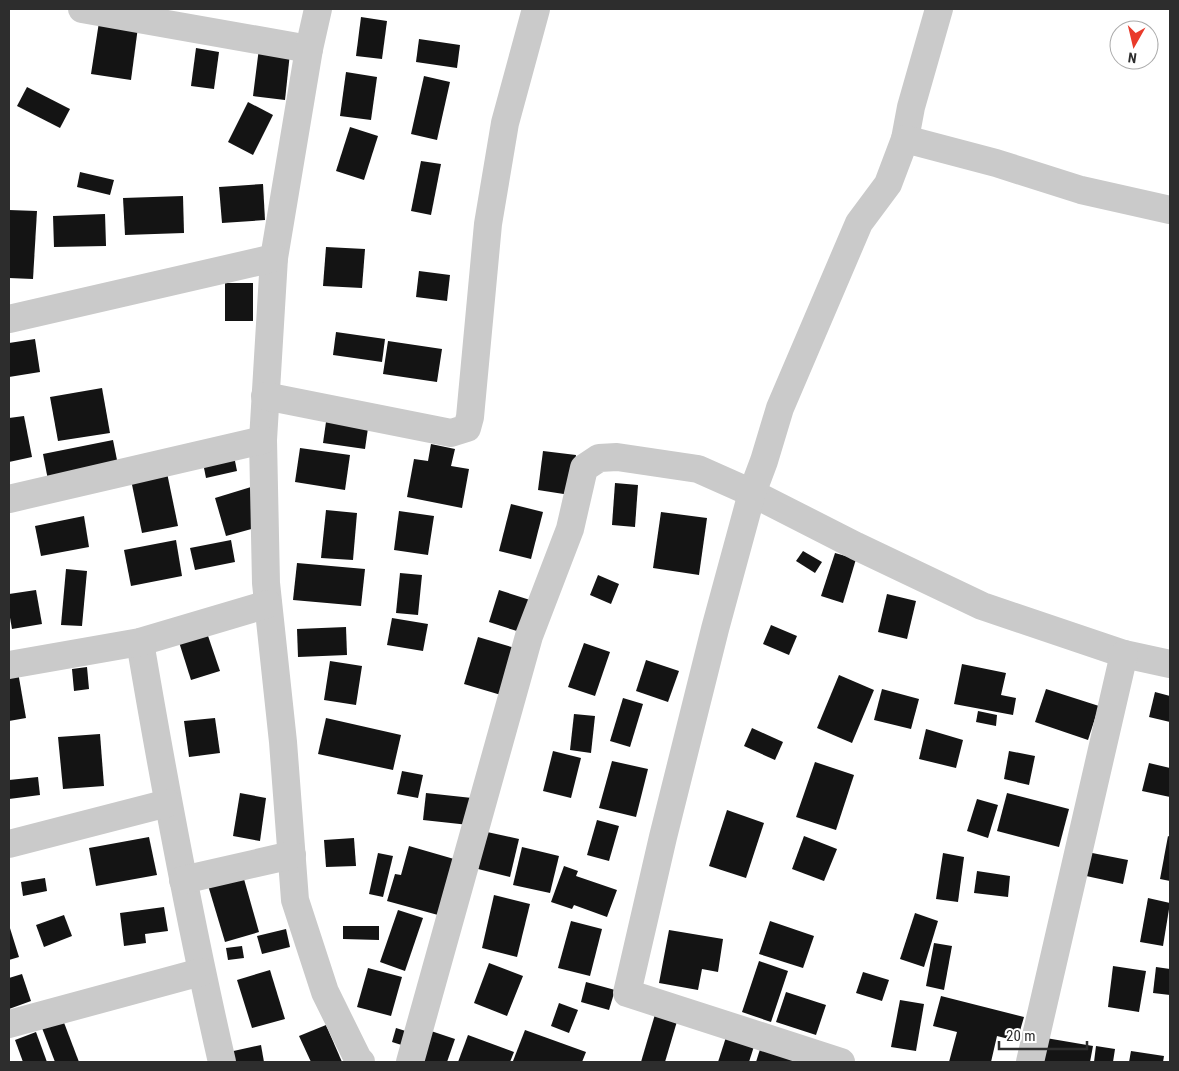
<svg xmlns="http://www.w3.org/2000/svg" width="1179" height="1071" font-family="'Roboto Condensed',sans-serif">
<rect width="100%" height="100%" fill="#fff"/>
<g fill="#141414">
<path d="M361 17 387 21 382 59 356 56Z"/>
<path d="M99 22 138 27 131 80 91 74Z"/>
<path d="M419 39 460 45 457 68 416 62Z"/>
<path d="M196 48 219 52 214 89 191 86Z"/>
<path d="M259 48 290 53 285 100 253 96Z"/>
<path d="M346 72 377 77 371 120 340 116Z"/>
<path d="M424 76 450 82 437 140 411 134Z"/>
<path d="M27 87 70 109 60 128 17 106Z"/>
<path d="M248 102 273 115 253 155 228 142Z"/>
<path d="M350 127 378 136 364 180 336 171Z"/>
<path d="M421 161 441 164 431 215 411 211Z"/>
<path d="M80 172 114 180 110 195 77 187Z"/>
<path d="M263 184 265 220 222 223 219 187Z"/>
<path d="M183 196 184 233 125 235 123 198Z"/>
<path d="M9 210 37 211 33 279 9 278Z"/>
<path d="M105 214 106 246 54 247 53 216Z"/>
<path d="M326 247 365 249 362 288 323 286Z"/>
<path d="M419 271 450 275 447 301 416 297Z"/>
<rect x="225" y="283" width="28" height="38"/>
<path d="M336 332 385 339 382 362 333 355Z"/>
<path d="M35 339 40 372 9 377V343Z"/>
<path d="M388 341 442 349 437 382 383 374Z"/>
<path d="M102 388 110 433 58 441 50 397Z"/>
<path d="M327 415 369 421 365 449 323 443Z"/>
<path d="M24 416 32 457 9 462V418Z"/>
<path d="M113 440 118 465 48 480 43 454Z"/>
<path d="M431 444 455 449 451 466 469 469 462 508 407 497 414 459 428 461Z"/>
<path d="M300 448 350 455 345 490 295 482Z"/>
<path d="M233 451 237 471 206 478 202 458Z"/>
<path d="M543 451 576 455 570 495 538 490Z"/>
<path d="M166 468 178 526 142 533 130 475Z"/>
<path d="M615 483 638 485 635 527 612 525Z"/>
<path d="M251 487 262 526 226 536 215 498Z"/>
<path d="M511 504 543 512 531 559 499 551Z"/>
<path d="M326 510 357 513 353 560 321 558Z"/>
<path d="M399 511 434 516 428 555 394 550Z"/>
<path d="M661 512 707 518 699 575 653 568Z"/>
<path d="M84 516 89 547 41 556 35 526Z"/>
<path d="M176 540 182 576 131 586 124 550Z"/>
<path d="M231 540 235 562 195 570 190 548Z"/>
<path d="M803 551 822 562 815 573 796 561Z"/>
<path d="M835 553 856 559 843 603 821 596Z"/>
<path d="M297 563 365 569 361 606 293 600Z"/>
<path d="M66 569 87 571 82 626 61 625Z"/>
<path d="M400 573 422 575 418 615 396 613Z"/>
<path d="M598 575 619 584 611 604 590 595Z"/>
<path d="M36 590 42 624 12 629 9 612V594Z"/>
<path d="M499 590 530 600 520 632 489 622Z"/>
<path d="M887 594 916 601 907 639 878 632Z"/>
<path d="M392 618 428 624 423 651 387 645Z"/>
<path d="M771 625 797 636 789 655 763 644Z"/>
<path d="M346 627 347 655 298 657 297 629Z"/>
<path d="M206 630 220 671 191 680 178 639Z"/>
<path d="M478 637 515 648 501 695 464 684Z"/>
<path d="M584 643 610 652 595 696 568 687Z"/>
<path d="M646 660 679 671 668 702 636 691Z"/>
<path d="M330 661 362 666 356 705 324 700Z"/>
<path d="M962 664 1006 673 1001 695 1016 698 1013 715 954 704Z"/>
<path d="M87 667 89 689 74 691 72 669Z"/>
<path d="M18 672 26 718 9 721V673Z"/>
<path d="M839 675 874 690 852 743 817 728Z"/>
<path d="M882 689 919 699 911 729 874 720Z"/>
<path d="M1046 689 1099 706 1088 740 1035 722Z"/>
<path d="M1155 692 1170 696V722L1149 717Z"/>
<path d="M623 698 643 704 630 747 610 741Z"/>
<path d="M978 711 997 715 996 726 976 722Z"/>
<path d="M574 714 595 716 591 753 570 750Z"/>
<path d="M215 718 220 753 189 757 184 721Z"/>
<path d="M326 718 401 735 393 770 318 754Z"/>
<path d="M752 728 783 742 775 760 744 746Z"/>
<path d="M926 729 963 740 956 768 919 759Z"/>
<path d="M100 734 104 786 63 789 58 737Z"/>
<path d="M553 751 581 758 571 798 543 791Z"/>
<path d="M1009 751 1035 756 1029 785 1004 779Z"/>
<path d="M612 761 648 769 636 817 599 808Z"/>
<path d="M815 762 854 775 836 830 796 817Z"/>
<path d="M1149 763 1170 768V797L1142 791Z"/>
<path d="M402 771 423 775 418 798 397 794Z"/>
<path d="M38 777 40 795 9 799V780Z"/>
<path d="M240 793 266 798 260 841 233 836Z"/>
<path d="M426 793 472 798 469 825 423 820Z"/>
<path d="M1007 793 1069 809 1059 847 997 831Z"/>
<path d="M977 799 998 805 988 838 967 831Z"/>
<path d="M727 810 764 823 746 878 709 866Z"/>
<path d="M597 820 619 826 609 861 587 855Z"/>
<path d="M487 832 519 839 510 877 478 869Z"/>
<path d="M804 836 837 849 824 881 792 869Z"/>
<path d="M1168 836 1170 837V881L1160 879Z"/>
<path d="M149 837 157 875 96 886 89 848Z"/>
<path d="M354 838 356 866 326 867 324 840Z"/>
<path d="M409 846 454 859 438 915 387 901 395 874 401 875Z"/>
<path d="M522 847 559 856 550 893 513 885Z"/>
<path d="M1082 851 1128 860 1123 884 1077 874Z"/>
<path d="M378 853 393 856 383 897 369 894Z"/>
<path d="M943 853 964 857 958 902 936 899Z"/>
<path d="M564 866 578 871 576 876 617 890 607 917 574 905 572 909 551 902Z"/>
<path d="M977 871 1010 876 1008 897 974 893Z"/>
<path d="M242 872 259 932 225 942 207 882Z"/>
<path d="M45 878 47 891 23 896 21 882Z"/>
<path d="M494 895 530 904 517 957 482 948Z"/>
<path d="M1148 898 1170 903 1163 946 1140 942Z"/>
<path d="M164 907 168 931 145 934 146 943 124 946 120 913Z"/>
<path d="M398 910 423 918 405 971 380 962Z"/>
<path d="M915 913 938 921 924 967 900 959Z"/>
<path d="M64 915 72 936 44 947 36 925Z"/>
<path d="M571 921 602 929 590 976 558 968Z"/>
<path d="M770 921 814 936 803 968 759 954Z"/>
<path d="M9 925 19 957 9 960Z"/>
<path d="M343 926H379V940L343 939Z"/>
<path d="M286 929 290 947 262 954 257 936Z"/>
<path d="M669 930 723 939 718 972 702 969 698 990 659 983Z"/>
<path d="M934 943 952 946 944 990 926 986Z"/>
<path d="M242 946 244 958 228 960 226 948Z"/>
<path d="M759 961 788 971 771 1022 742 1012Z"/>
<path d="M489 963 523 976 507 1016 474 1003Z"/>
<path d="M1113 966 1146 971 1139 1012 1108 1007Z"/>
<path d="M1156 967 1170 969V995L1153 993Z"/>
<path d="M368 968 402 977 391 1016 357 1007Z"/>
<path d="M270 970 285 1019 252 1028 237 980Z"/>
<path d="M863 972 889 980 882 1001 856 993Z"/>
<path d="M22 974 31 1001 9 1009V978Z"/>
<path d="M586 982 615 990 609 1010 581 1002Z"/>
<path d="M786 992 826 1005 816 1035 776 1022Z"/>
<path d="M941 996 1024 1017 1017 1041 997 1036 991 1062H949L957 1032 933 1026Z"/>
<path d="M900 1000 924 1004 916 1051 891 1047Z"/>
<path d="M559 1003 578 1010 569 1033 551 1026Z"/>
<path d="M656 1011 678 1018 665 1062H641Z"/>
<path d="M63 1020 79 1062H55L42 1028Z"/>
<path d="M326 1025 342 1062H311L299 1036Z"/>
<path d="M396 1028 412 1033 408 1047 392 1042Z"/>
<path d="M525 1030 586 1052 582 1062 513 1061Z"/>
<path d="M431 1031 455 1039 447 1062H420Z"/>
<path d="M728 1031 756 1040 749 1062H718Z"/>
<path d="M36 1032 47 1062H23L15 1040Z"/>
<path d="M468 1035 514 1052 510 1062H458Z"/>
<path d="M1040 1037 1093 1046 1090 1062H1035Z"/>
<path d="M762 1043 823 1062H756Z"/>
<path d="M261 1045 264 1062H231L229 1052Z"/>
<path d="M1096 1046 1115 1049 1113 1062H1094Z"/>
<path d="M1131 1051 1164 1056 1163 1062H1129Z"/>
</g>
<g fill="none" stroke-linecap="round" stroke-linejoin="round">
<g stroke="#cacaca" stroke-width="28">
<path d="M82 9 309 49"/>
<path d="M318 9 309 49 274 258 263 440 266 583 283 742 295 900 325 992 358 1059 361 1062"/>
<path d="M905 139 911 107 939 9"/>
<path d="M9 319 274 258"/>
<path d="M265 396 451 433 467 428 470 417 488 224 505 123 536 9"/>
<path d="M9 499 263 440"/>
<path d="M140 642C164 783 190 923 222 1062"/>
<path d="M9 665 140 642 268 604"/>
<path d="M9 844 168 803"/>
<path d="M183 880 292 855"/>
<path d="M9 1024 201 972"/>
<path d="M410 1062 529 636 570 529 584 468 599 458 617 457 698 469 752 493 856 546 982 606 1124 654 1170 664"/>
<path d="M841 1062 627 993 663 837 715 629 752 493 764 461 780 408 859 223 888 184 905 139 996 163 1081 190 1170 210"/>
<path d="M1030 1062 1124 654"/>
</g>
</g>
<rect width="1179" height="1071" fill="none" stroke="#2d2d2d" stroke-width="20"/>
<g transform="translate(1134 45) rotate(188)"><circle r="24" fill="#ffffff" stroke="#ababab"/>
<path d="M0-4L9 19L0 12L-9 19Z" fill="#e93a2a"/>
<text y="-8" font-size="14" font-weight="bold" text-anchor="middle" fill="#2d2d2d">N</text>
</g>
<path d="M999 1041v8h88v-8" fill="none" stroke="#2d2d2d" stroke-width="2.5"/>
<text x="1006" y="1041" font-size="15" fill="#2d2d2d" stroke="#ffffff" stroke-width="4" paint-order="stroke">20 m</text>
</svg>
